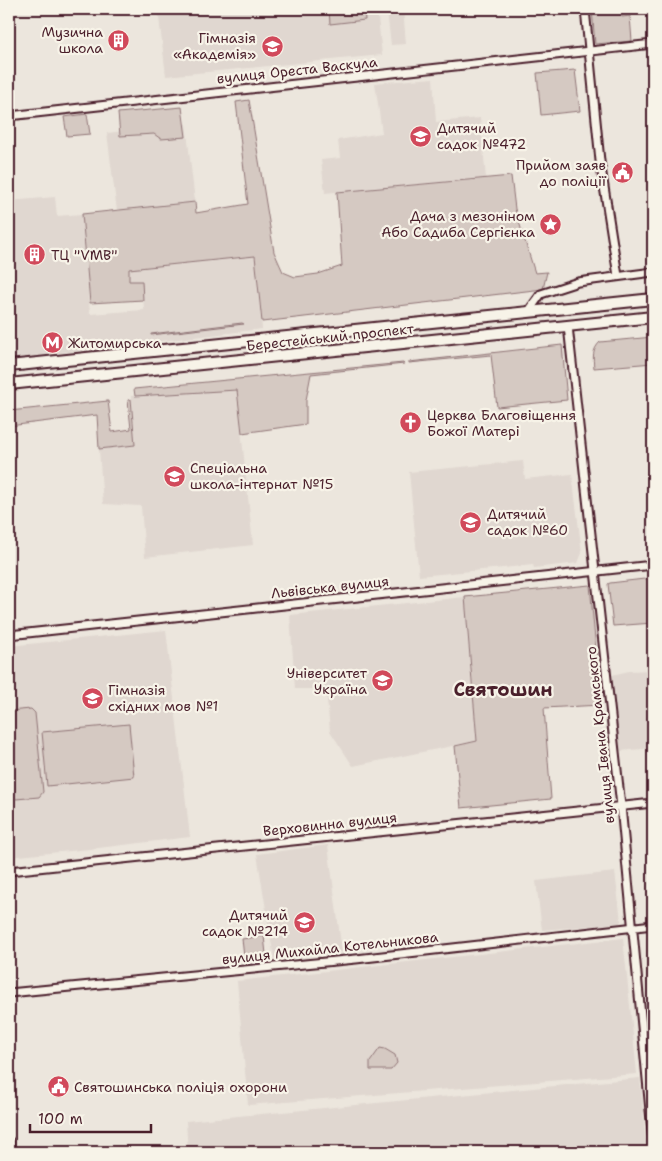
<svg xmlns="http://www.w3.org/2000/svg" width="662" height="1161" font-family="'Shantell Sans',sans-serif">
<rect width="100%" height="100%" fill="#ece6dd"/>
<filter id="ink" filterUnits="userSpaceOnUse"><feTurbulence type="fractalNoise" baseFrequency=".02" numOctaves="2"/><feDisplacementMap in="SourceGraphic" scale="10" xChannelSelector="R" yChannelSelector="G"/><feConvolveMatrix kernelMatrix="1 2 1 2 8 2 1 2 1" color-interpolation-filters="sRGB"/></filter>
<g filter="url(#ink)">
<g fill="#e0d7d0">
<path d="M158 9H377L382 55 166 76Z"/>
<path d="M403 9 406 44 391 45 387 11Z"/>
<path d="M433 78 436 122 480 118 486 178 325 193 321 160 340 158 338 140 382 133 375 83Z"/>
<path d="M186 124 195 202 117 211 107 133Z"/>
<path d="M55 197 57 216 82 214 90 314 144 310 142 281H129L128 269 255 256 262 329 9 359V201Z"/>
<path d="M237 390 253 545 145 557 141 506 103 504 99 449 135 445 131 396Z"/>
<path d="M523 461 525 479 572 474 582 553 578 563 534 568 533 565 419 576 409 472Z"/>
<path d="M465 597 477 741 353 766 330 731 326 689H295L290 615Z"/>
<path d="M166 630 190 837 90 849 9 857V646Z"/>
<path d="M653 670V748L620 751 612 675 629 671Z"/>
<path d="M328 845 342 952 274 959 257 854Z"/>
<path d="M615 872 621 921 619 924 542 930 536 881Z"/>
<path d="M623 938 637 1074 248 1105 237 981Z"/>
<path d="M640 1078 647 1152H188L186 1121Z"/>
</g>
<g fill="#d5c9c2" stroke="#907476">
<path d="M329 9H364L365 20 330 24Z"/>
<path d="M592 9H621L622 17 630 16 632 41 595 44Z"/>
<path d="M575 70 580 111 541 115 537 73Z"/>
<path d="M249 100 274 252 283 272 295 277 318 274 342 266 337 192 511 176 515 209 535 273 547 272 543 289 262 322 255 256 129 269V281H142L143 300 90 303 82 214 195 202 196 213 248 204 236 102Z"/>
<path d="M182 107 186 137 161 139 154 134 120 136 118 113Z"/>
<path d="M87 114 90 134 67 136 64 117Z"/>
<path d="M242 323 244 324 151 335V334Z"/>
<path d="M653 337V363L594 368C593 357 592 350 600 342Z"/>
<path d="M562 345 567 400 497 407 491 355 409 363V362Z"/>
<path d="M403 363 404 364 311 374 306 400V424L242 433 237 390 135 396 134 389Z"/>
<path d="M131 399 135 445 99 449 97 415 9 426V411L108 401 112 432 131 429 128 400Z"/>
<path d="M653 578V623L613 626 608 584 610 583Z"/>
<path d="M590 585 601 705 544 708 551 799 461 808 455 746 477 741 465 597Z"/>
<path d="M31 709 35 713 43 792 39 797 16 799 12 795 9 762V711Z"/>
<path d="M129 724 134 777 47 786 42 732Z"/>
<path d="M264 936 266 954 244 957 242 939Z"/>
<path d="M380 1048 385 1049 395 1055 397 1063 391 1070H370V1062Z"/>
</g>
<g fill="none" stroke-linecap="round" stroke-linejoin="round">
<defs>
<g id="street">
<path d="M585 9 600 161 618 276"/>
<path d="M9 116 653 44"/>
<path d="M528 312 541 294 578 282 653 272"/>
<path d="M568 326 621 806 653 1142"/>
<path d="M9 635 653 565"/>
<path d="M9 871 653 803"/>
<path d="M9 993 356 959 653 925"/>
<path d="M9 1069V1092"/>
<path d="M9 1141V1152"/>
</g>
<g id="primary">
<path d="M9 366 653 299"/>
<path d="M9 384 653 317"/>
</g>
</defs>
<use href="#street" stroke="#4a1f2b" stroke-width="11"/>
<use href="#primary" stroke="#4a1f2b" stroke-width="14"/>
<use href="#street" stroke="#f7f3e8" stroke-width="7"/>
<use href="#primary" stroke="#f7f3e8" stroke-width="10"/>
</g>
</g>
<defs>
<symbol id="building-disc" viewBox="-11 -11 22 22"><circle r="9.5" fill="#d1495b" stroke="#f7f3e8"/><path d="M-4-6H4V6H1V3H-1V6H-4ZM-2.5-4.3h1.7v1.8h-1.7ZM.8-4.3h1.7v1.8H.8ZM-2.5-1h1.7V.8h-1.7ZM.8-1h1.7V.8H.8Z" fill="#fff"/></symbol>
<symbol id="school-disc" viewBox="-11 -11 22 22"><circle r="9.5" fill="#d1495b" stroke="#f7f3e8"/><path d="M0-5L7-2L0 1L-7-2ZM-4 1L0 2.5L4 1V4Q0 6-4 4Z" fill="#fff"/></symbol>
<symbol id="civic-disc" viewBox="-11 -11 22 22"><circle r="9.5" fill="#d1495b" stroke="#f7f3e8"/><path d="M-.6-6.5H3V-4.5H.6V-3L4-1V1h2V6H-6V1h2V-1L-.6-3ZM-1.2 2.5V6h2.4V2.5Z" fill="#fff"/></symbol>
<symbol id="sight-disc" viewBox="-11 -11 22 22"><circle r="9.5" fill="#d1495b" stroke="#f7f3e8"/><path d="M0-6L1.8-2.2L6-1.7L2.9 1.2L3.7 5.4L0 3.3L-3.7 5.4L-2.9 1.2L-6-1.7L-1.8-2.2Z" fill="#fff"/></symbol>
<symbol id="metro-disc" viewBox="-11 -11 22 22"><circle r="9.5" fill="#d1495b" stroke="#f7f3e8"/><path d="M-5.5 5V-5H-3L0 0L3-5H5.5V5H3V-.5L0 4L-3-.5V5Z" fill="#fff"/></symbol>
<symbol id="church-disc" viewBox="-11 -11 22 22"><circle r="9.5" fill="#d1495b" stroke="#f7f3e8"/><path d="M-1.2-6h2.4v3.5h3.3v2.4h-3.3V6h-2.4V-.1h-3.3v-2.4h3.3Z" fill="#fff"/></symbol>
<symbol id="university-disc" viewBox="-11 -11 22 22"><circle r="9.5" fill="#d1495b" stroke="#f7f3e8"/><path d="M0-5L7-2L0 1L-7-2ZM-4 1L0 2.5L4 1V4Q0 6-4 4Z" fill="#fff"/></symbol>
</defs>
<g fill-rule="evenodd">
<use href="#building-disc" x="106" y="28" width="25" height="25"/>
<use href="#school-disc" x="260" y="34" width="25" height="25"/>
<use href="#school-disc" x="408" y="124" width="25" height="25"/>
<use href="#civic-disc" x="610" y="160" width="25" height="25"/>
<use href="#sight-disc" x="538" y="212" width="25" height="25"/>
<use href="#building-disc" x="22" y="242" width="25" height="25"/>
<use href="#metro-disc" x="40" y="330" width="25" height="25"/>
<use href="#church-disc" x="398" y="410" width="25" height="25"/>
<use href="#school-disc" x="162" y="464" width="25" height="25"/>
<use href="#school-disc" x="458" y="510" width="25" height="25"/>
<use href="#university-disc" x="370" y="668" width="25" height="25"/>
<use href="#school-disc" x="80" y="686" width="25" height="25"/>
<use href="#school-disc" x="292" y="910" width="25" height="25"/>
<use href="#civic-disc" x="46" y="1074" width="25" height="25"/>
</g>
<g text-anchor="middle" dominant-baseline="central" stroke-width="4.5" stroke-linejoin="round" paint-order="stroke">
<g font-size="14" fill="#4a1f2b" stroke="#f7f3e8" text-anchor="start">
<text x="103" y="32" text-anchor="end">Музична<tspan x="103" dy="16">школа</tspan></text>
<text x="256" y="38" text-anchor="end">Гімназія<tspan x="256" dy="16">«Академія»</tspan></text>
<text x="437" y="128">Дитячий<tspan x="437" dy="16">садок №472</tspan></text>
<text x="606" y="165" text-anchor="end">Прийом заяв<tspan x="606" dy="16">до поліції</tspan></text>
<text x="535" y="216" text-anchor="end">Дача з мезоніном<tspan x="535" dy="16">Або Садиба Сергієнка</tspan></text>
<text x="51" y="255">ТЦ "VMB"</text>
<text x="68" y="343">Житомирська</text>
<text x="427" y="415">Церква Благовіщення<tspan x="427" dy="16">Божої Матері</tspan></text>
<text x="190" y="468">Спеціальна<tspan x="190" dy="16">школа-інтернат №15</tspan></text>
<text x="487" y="514">Дитячий<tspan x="487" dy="16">садок №60</tspan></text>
<text x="367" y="673" text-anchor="end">Університет<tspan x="367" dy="16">Україна</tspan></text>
<text x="108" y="690">Гімназія<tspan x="108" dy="16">східних мов №1</tspan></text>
<text x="288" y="915" text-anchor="end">Дитячий<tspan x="288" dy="16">садок №214</tspan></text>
<text x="74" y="1087">Святошинська поліція охорони</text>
</g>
<g font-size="14" fill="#4a1f2b" stroke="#f7f3e8">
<text transform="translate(297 70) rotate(-6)">вулиця Ореста Васкула</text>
<text transform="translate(330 337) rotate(-6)">Берестейський проспект</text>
<text transform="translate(330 587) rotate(-6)">Львівська вулиця</text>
<text transform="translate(600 735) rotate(-96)">вулиця Івана Крамського</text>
<text transform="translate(330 824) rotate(-6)">Верховинна вулиця</text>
<text transform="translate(330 948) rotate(-6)">вулиця Михайла Котельникова</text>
</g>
<g font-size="19" font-weight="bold" fill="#4a1f2b" stroke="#f7f3e8">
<text x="503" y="689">Святошин</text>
</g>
</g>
<rect width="662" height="1161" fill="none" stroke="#f7f3e8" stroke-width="30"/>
<rect x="15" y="15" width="632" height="1131" fill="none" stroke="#4a1f2b" stroke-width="2" filter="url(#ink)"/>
<path d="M30 1124v8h121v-8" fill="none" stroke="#4a1f2b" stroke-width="2.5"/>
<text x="38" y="1124" font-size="15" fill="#4a1f2b" stroke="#f7f3e8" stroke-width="4" paint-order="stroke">100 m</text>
</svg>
